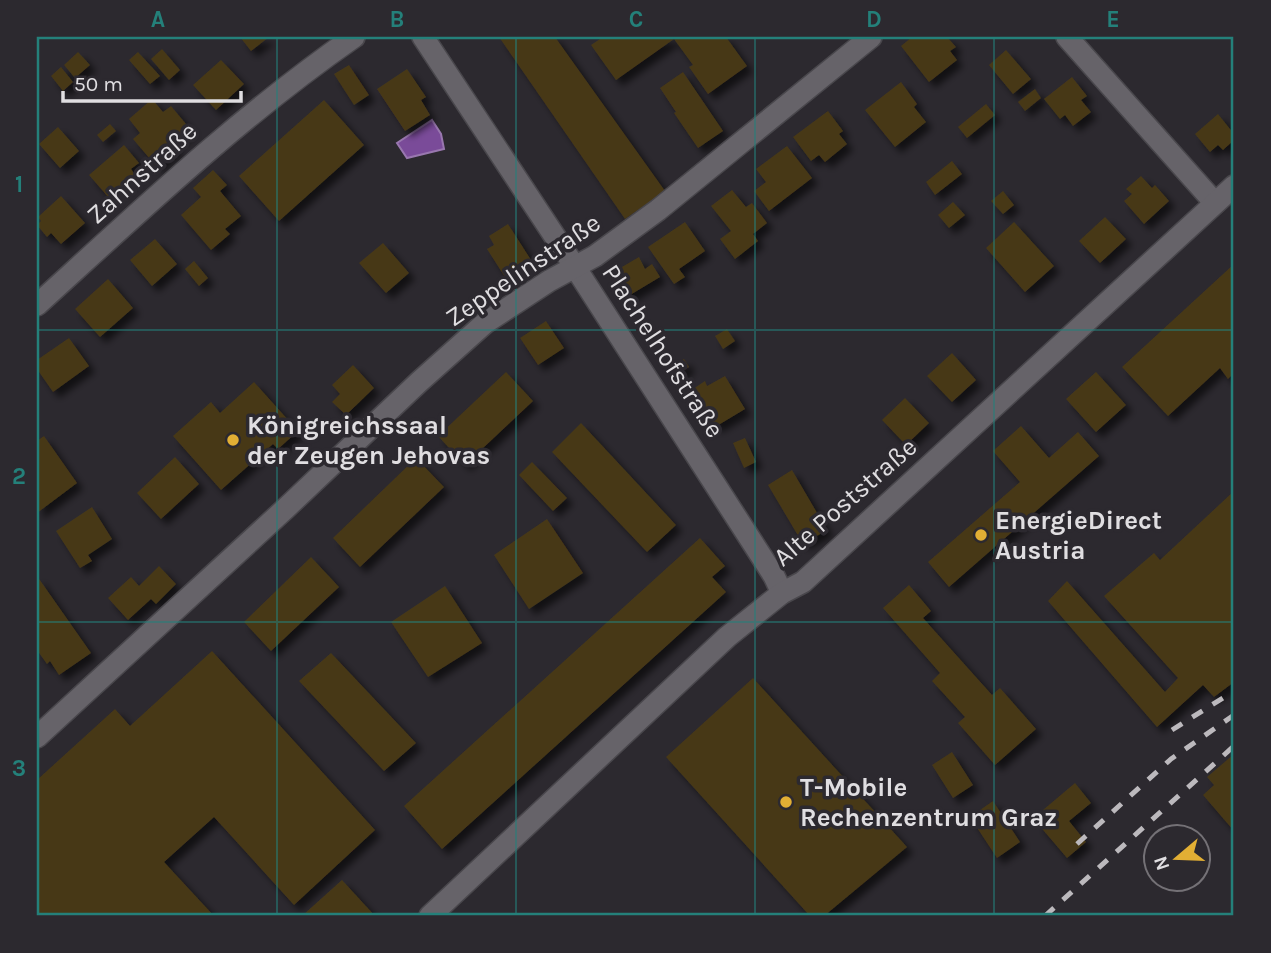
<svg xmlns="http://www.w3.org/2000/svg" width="1271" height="953" font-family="Karla,sans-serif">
<defs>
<filter id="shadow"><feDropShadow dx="6" dy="6" stdDeviation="3.5" flood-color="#0009"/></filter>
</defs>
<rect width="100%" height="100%" fill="#2c292f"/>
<path fill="#7a4b99" stroke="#9977af" stroke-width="2" d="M432 120 441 134 444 149 407 158 397 143Z"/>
<g fill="#473818" filter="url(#shadow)">
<path d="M240 37H269L251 51Z"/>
<path d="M499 37H555L665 191 625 219Z"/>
<path d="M603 37H726L747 66 708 94 689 67 693 65 674 39 616 80 591 45Z"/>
<path d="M912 37H947L956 47 950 51 957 60 929 82 901 46Z"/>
<path d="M162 49 180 70 169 80 151 59Z"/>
<path d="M1006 50 1031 79 1013 94 989 65Z"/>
<path d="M78 52 90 65 75 78 64 65Z"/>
<path d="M138 52 160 76 150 84 129 60Z"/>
<path d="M221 60 244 84 216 110 193 85Z"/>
<path d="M349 65 369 95 354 105 334 74Z"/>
<path d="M61 67 73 82 63 91 51 76Z"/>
<path d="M407 69 426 97 421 100 430 115 405 131 377 89Z"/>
<path d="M683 72 723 131 698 148 674 113 676 112 660 88Z"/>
<path d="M1072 77 1087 96 1081 100 1091 112 1073 126 1065 115 1060 119 1044 99Z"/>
<path d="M901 82 917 104 914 107 926 122 895 147 865 110Z"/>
<path d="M1035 89 1041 98 1025 111 1018 102Z"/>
<path d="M152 99 163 112 171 106 191 130 173 144 177 148 156 166 133 139 140 133 129 119Z"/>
<path d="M324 100 364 145 279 221 239 176Z"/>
<path d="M986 104 995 115 967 138 958 127Z"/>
<path d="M828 111 843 131 839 134 847 144 825 162 819 155 811 161 793 137Z"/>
<path d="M1218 114 1234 134V140L1223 150 1218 145 1210 152 1195 134Z"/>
<path d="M110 124 116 131 103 142 97 135Z"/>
<path d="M58 127 79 151 60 168 39 144Z"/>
<path d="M124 145 139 163 131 169 136 176 109 198 89 175Z"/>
<path d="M787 146 812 178 769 211 754 191 766 182 756 169Z"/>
<path d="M952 161 962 174 935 195 926 182Z"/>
<path d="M213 170 227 185 220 191 241 216 225 229 230 234 211 250 181 215 201 197 193 188Z"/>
<path d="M1141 176 1152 188 1155 185 1169 201 1144 224 1124 201 1132 194 1126 189Z"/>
<path d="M732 190 746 207 752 203 767 223 753 234 758 241 735 259 720 239 731 231 711 206Z"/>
<path d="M1003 191 1014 205 1003 214 991 201Z"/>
<path d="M61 196 85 223 61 244 51 233 47 237 37 225 41 221 38 217Z"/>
<path d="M953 202 965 215 949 228 938 215Z"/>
<path d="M1105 217 1126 239 1100 263 1079 241Z"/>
<path d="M685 222 705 251 679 269 685 277 674 284 648 247Z"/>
<path d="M1014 222 1054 266 1025 292 986 248Z"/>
<path d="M508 224 531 260 505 277 487 249 494 245 489 236Z"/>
<path d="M155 239 177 264 152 286 130 260Z"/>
<path d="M383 243 409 273 386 293 359 263Z"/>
<path d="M639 257 645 269 652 264 660 277 625 298 610 274Z"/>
<path d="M194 261 208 278 199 286 185 269Z"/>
<path d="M1234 264V373L1228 379 1220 368 1168 416 1122 367Z"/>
<path d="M108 279 133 308 100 337 75 309Z"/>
<path d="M546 321 564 348 538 365 520 338Z"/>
<path d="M727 329 735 341 723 349 715 336Z"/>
<path d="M69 338 89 366 53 392 37 369V360Z"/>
<path d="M952 353 976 380 952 402 927 376Z"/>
<path d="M684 359 689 367 675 376 670 368Z"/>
<path d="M353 365 374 388 346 415 332 402 340 394 332 385Z"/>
<path d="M506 372 533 401 465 465 438 436Z"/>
<path d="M1096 372 1126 405 1096 432 1066 399Z"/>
<path d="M725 376 745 409 715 427 693 389 705 381 707 386Z"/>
<path d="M254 382 298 431 278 449 273 444 221 490 173 436 211 402 220 413Z"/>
<path d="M905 398 929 423 906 445 882 420Z"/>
<path d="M581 423 676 525 647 552 552 452Z"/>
<path d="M1021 426 1049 458 1078 432 1099 456 949 587 928 562 1020 482 993 451Z"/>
<path d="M44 436 77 483 37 513V441Z"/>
<path d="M745 438 756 462 744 468 733 443Z"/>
<path d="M175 457 199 484 161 519 137 493Z"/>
<path d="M416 458 444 487 360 567 333 538Z"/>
<path d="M532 462 567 498 553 511 519 475Z"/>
<path d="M792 470 827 530 803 544 768 485Z"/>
<path d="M1234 491V682L1214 697 1203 685 1157 727 1048 601 1067 581 1165 692 1178 678 1104 596 1154 553 1160 560Z"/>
<path d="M92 507 112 539 88 555 92 561 80 568 56 531Z"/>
<path d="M547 519 583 573 529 609 494 555Z"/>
<path d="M700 538 725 566 712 577 726 592 442 849 404 806Z"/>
<path d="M311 557 339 587 271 651 244 622Z"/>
<path d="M159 566 176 584 156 604 151 599 128 620 108 598 131 577 139 586Z"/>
<path d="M37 576 91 653 59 675 50 661 47 664 37 650 39 641 37 638Z"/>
<path d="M909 585 931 611 923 618 992 695 1000 688 1036 729 995 765 958 723 965 717 932 681 940 673 883 608Z"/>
<path d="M445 586 482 643 428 677 391 622Z"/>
<path d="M212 651 375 830 294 905 214 817 164 862 214 916H37V780L115 709 130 726Z"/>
<path d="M331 653 416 743 384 771 299 681Z"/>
<path d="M753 678 907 847 824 916H810L666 757Z"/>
<path d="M952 752 973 785 953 798 932 765Z"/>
<path d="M1234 754V831L1203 795 1214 785 1207 777Z"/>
<path d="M1075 783 1091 803 1069 821 1086 842 1067 858 1038 824 1048 816 1043 810Z"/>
<path d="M993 801 1020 842 997 858 970 817Z"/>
<path d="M342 880 375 916H302Z"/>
</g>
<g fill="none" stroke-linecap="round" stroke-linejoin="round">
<defs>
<g id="street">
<path d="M423 37 575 267 774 576 782 593"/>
<path d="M1067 37 1215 203"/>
<path d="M37 305C139 212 240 116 354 37"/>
<path d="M37 737 285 509 419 382 485 323 549 281 595 256 658 210 871 37"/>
</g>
<path id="secondary" d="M430 916 727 637 782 593 803 582 1234 186"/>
</defs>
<use href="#street" stroke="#49474c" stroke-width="24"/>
<use href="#secondary" stroke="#49474c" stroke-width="24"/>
<use href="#street" stroke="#666369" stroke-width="21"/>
<use href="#secondary" stroke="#666369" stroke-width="21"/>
<g stroke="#bcb9bd" stroke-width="5" stroke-dasharray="12 12" stroke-linecap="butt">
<path d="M1172 730 1234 691"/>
<path d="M1077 844 1171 759 1234 715"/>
<path d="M1045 916 1234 746"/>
</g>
</g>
<path fill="none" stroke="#24807a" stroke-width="2" stroke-opacity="0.55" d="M277 37V916M516 37V916M755 37V916M994 37V916M37 330H1234M37 622H1234"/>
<g fill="#e2af34" stroke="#2c292f" stroke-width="2.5">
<circle cx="233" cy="440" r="7"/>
<circle cx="981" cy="535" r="7"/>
<circle cx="786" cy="802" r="7"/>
</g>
<g text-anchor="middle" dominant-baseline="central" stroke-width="7" stroke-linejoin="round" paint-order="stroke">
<g font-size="26" fill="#e0dee1" stroke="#2c292f">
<text transform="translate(142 173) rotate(-42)">Zahnstraße</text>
<text transform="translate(523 270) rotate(-34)">Zeppelinstraße</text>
<text transform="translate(663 351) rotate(57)">Plachelhofstraße</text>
<text transform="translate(845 502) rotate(-41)">Alte Poststraße</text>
</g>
<g font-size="26" font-weight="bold" fill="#e0dee1" stroke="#2c292f" text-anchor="start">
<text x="247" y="425">Königreichssaal<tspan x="247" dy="30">der Zeugen Jehovas</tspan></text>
<text x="995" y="520">EnergieDirect<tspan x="995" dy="30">Austria</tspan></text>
<text x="800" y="787">T-Mobile<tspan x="800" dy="30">Rechenzentrum Graz</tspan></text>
</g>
</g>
<rect width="1271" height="953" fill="none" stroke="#2c292f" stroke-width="77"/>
<g transform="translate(1177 858) rotate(251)"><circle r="33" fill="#2c292f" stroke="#747176" stroke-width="2"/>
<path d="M0-5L12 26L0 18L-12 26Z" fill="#e2af34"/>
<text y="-10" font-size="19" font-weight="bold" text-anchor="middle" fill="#e0dee1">N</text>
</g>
<path d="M63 91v10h178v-10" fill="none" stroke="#e0dee1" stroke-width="3.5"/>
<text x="74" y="91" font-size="21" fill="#e0dee1" stroke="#2c292f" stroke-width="5" paint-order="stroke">50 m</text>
<rect x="38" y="38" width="1194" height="876" fill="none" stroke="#24807a" stroke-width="2.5"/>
<g font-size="23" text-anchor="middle" font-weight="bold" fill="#24807a">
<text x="158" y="27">A</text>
<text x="397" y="27">B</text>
<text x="636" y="27">C</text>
<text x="874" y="27">D</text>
<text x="1113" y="27">E</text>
<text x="19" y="192">1</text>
<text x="19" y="484">2</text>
<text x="19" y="776">3</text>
</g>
</svg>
